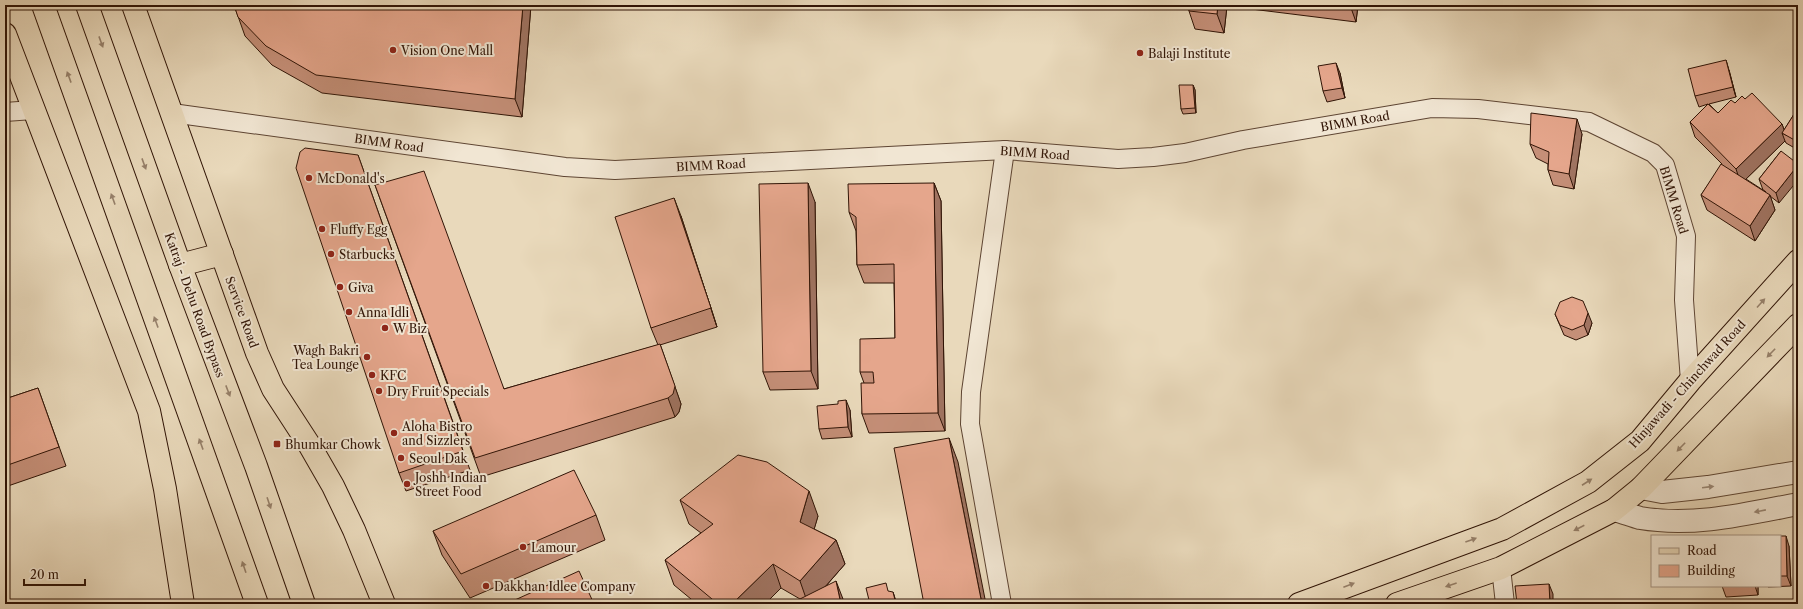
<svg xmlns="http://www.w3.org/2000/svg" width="1803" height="609" font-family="'Libre Caslon Text',serif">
<rect width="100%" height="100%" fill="#e9d9bb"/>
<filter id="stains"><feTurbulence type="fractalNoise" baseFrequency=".005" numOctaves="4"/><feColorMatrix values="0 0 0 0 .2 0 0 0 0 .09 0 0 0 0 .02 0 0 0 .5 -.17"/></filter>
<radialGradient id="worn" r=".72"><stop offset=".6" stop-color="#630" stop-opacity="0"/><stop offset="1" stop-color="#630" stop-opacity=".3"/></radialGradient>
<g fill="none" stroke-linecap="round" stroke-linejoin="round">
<defs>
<g id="minor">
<path d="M5 112 33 110"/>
<path d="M172 113 565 167 615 170 1005 150 1118 159 1153 157 1185 153 1243 140 1432 108 1478 109 1589 122 1653 153 1665 165 1686 236 1684 300 1690 381"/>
<path d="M1501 568 1505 604"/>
<path d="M1002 604 970 424 971 392 1005 150"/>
</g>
<g id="tertiary">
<path d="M1641 488 1662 492 1708 487 1798 472"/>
<path d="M1614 510C1623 512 1632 516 1640 518 1694 527 1746 514 1798 504"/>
</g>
<g id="primary">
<path d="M133 5 257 353 273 389 310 446 333 486 354 530 384 604"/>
<path d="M5 34 149 411 165 489 183 604"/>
<path d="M1299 604 1502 529 1588 482 1640 441 1690 381 1798 261"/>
<path d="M1397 604 1501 568 1614 510 1641 488 1798 325"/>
</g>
<g id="trunk">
<path d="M43 5 257 604"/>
<path d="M87 5 180 265 256 466 304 604"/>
<path d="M180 265 222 254"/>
</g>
</defs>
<use href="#minor" stroke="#5e4533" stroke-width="20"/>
<use href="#tertiary" stroke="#5e4533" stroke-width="24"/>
<use href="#primary" stroke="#301406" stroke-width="24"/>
<use href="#trunk" stroke="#301406" stroke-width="24"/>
<use href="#minor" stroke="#f1e6d3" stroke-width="18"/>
<use href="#tertiary" stroke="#f1e6d3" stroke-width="22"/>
<use href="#primary" stroke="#e9d9bb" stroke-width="22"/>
<use href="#trunk" stroke="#e9d9bb" stroke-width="22"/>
</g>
<g fill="#c58f78" stroke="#301406">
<path d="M234 5H531L522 117 322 93 272 65 245 36Z"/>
<path d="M1189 5H1358L1356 22 1227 6 1224 33 1195 29 1189 11Z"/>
<path d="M1729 70 1736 97 1709 104 1718 113 1735 103 1745 99 1782 124 1784 130 1798 108V150L1786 143 1785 141 1746 179 1766 192 1763 190 1759 179 1781 151 1779 203 1770 196 1775 210 1755 241 1707 210 1701 195 1722 164 1695 137 1690 122 1708 104 1699 107 1695 96Z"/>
<path d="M1340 73 1345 98 1327 102 1323 91Z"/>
<path d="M1193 85 1195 90 1196 113 1183 114 1181 109Z"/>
<path d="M1582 134 1574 189 1553 185 1548 170V164L1536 158 1530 144Z"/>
<path d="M358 155 470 470 406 491 399 473Z"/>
<path d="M934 183 941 201 945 431 869 433 862 414 864 383 860 372 895 338 894 283H864L857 265 856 231 849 212Z"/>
<path d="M375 185 504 389 658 345 651 328 681 216 717 327 660 345 681 404 679 412 675 417 481 477Z"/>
<path d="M815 202 818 389 770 390 763 372Z"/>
<path d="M1555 314 1592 323 1588 335 1576 340 1564 335Z"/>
<path d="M38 388 66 466 5 487V399Z"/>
<path d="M838 404 850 410 852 437 822 439 819 429Z"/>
<path d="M680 500 818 516 814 529 836 540 845 564 826 586 843 599H800L781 588 765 604H697L674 585 665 560 701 533 689 524Z"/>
<path d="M596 515 605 540 470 598 442 555 433 531Z"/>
<path d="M1780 536 1789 546 1791 586 1768 587V586H1780Z"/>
<path d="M1722 586H1758V595L1726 597Z"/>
</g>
<g fill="#a07462" stroke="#301406">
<path d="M523 5H531L522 117 515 99Z"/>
<path d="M1218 5H1227V6L1224 33 1217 14Z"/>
<path d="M1350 5H1358L1356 22Z"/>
<path d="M1726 60 1729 70 1736 97 1733 87Z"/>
<path d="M1336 63 1340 73 1345 98 1342 88Z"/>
<path d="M1193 85 1195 90 1196 113 1195 108Z"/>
<path d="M1577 119 1582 134 1574 189 1569 174Z"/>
<path d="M1782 124 1786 135 1782 133 1785 141 1741 184 1736 169Z"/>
<path d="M1798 165V180L1779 203 1776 193Z"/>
<path d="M808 183 815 202 818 389 811 371Z"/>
<path d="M934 183 941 201 945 431 938 413Z"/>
<path d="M1770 195 1775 210 1755 241 1750 226Z"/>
<path d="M674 198 681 216 717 327 711 308Z"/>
<path d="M1588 313 1592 323 1588 335 1584 325Z"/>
<path d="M660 344 681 404 679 412 675 417 668 398Z"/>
<path d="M846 400 850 410 852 437 848 427Z"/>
<path d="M949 438 958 462 986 604H982Z"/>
<path d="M809 491 818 516 809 547 800 522Z"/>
<path d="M1786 536 1789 546 1791 586 1787 576Z"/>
<path d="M836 540 845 564 810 604H808L800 581Z"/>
<path d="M773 564 781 588 765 604H732Z"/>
<path d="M836 581 843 599 844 604H841Z"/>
<path d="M1549 584 1553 594V604H1550Z"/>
<path d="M1755 586H1758V595Z"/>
<path d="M893 592 897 604H896Z"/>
</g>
<g fill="#e5a68c" stroke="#301406">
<path d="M234 5H523L515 99 316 75 266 46 238 17Z"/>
<path d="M1189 5H1218L1217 14 1189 11Z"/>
<path d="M1726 60 1733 87 1695 96 1688 69Z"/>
<path d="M1336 63 1342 88 1323 91 1318 66Z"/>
<path d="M1179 85H1193L1195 108 1181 109Z"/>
<path d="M1752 93 1782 124 1736 169 1690 122 1708 104 1718 113 1731 100 1735 103 1742 96 1745 99Z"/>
<path d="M1798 108V142L1782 133Z"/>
<path d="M1531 113 1577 119 1569 174 1548 170 1549 152 1530 144Z"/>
<path d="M305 148 358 155 463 451 399 473 296 168 300 152Z"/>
<path d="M1781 151 1798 164V165L1776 193 1759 179Z"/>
<path d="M1721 164 1770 195 1750 226 1701 195Z"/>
<path d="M424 171 504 389 660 344 675 386 673 394 668 398 475 458 375 185Z"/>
<path d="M808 183 811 371 763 372 759 184Z"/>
<path d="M934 183 938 413 862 414 861 383H874L873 372H860V339L895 338 894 264 857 265 856 217 849 212 848 184Z"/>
<path d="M674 198 711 308 651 328 615 217Z"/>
<path d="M1572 297 1583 301 1588 313 1584 325 1572 330 1560 325 1555 314 1560 302Z"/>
<path d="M38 388 59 447 5 466V399Z"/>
<path d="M846 400 848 427 819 429 817 406 838 404V401Z"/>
<path d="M949 438 982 604H924L894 448Z"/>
<path d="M738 455 767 462 809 491 800 522 836 540 800 581 773 564 732 604H718L665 560 713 524 680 500Z"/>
<path d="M574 470 596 515 461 574 433 531Z"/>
<path d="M1780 536H1786L1787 576H1780Z"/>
<path d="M579 571 594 604H506Z"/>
<path d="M836 581 841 604H790Z"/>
<path d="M886 583 888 591 893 592 896 604H870L866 588Z"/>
<path d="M1549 584 1550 604H1517L1515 586Z"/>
</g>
<defs><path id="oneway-solid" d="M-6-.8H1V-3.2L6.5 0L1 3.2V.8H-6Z"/></defs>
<g fill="#96806a">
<use href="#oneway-solid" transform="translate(101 42) rotate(70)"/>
<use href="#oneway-solid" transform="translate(69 77) rotate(-110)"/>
<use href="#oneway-solid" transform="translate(144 164) rotate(70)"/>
<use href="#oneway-solid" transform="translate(113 199) rotate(-110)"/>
<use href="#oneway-solid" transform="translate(1761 303) rotate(-48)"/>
<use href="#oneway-solid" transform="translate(156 322) rotate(-110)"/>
<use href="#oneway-solid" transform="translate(1771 353) rotate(134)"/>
<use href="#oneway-solid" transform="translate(228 391) rotate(69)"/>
<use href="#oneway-solid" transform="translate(201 444) rotate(-110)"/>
<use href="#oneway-solid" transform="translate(1681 447) rotate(134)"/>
<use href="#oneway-solid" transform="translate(1587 482) rotate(-33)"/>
<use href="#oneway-solid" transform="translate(269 503) rotate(71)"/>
<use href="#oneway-solid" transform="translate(1579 528) rotate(153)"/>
<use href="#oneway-solid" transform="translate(1471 540) rotate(-20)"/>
<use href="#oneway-solid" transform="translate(244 567) rotate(-109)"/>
<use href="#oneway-solid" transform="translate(1349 585) rotate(-21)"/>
<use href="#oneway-solid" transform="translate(1451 585) rotate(161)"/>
</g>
<g fill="#9a8877">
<use href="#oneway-solid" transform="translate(1708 487) rotate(-7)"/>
<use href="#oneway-solid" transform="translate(1760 511) rotate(169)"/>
</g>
<g fill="#8f2418" stroke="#f1e6d3" stroke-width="1.5">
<circle cx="393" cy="50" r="4"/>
<circle cx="1140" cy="53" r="4"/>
<circle cx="309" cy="178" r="4"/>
<circle cx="322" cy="229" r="4"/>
<circle cx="331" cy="254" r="4"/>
<circle cx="340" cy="287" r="4"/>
<circle cx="349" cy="312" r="4"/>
<circle cx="385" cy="328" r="4"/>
<circle cx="367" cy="357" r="4"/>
<circle cx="372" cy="375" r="4"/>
<circle cx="379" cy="391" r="4"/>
<circle cx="394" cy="433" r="4"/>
<rect x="273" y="440" width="8" height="8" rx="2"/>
<circle cx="401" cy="458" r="4"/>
<circle cx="407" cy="484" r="4"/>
<circle cx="523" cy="547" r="4"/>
<circle cx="486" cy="586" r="4"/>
</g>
<g text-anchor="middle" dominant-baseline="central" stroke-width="4" stroke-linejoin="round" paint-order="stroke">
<g font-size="12" fill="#301406" stroke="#f1e6d3" text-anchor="start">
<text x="401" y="50">Vision One Mall</text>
<text x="1148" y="53">Balaji Institute</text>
<text x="317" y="178">McDonald's</text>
<text x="330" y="229">Fluffy Egg</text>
<text x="339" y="254">Starbucks</text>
<text x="348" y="287">Giva</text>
<text x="357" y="312">Anna Idli</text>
<text x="393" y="328">W Biz</text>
<text x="359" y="350" text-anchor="end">Wagh Bakri<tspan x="359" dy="14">Tea Lounge</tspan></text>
<text x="380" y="375">KFC</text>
<text x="387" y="391">Dry Fruit Specials</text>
<text x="402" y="426">Aloha Bistro<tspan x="402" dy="14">and Sizzlers</tspan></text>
<text x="285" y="444">Bhumkar Chowk</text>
<text x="409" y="458">Seoul Dak</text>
<text x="415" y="477">Joshh Indian<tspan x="415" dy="14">Street Food</tspan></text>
<text x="531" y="547">Lamour</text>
<text x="494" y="586">Dakkhan Idlee Company</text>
</g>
<g font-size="12" fill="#301406" stroke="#f1e6d3">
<text transform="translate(1355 121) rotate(-10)">BIMM Road</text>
<text transform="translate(389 143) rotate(8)">BIMM Road</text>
<text transform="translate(1035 153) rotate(4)">BIMM Road</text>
<text transform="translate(711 165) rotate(-3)">BIMM Road</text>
<text transform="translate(1674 200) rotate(73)">BIMM Road</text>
<text transform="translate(195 305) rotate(70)">Katraj - Dehu Road Bypass</text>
<text transform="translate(242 312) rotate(70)">Service Road</text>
<text transform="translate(1687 384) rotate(-48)">Hinjawadi - Chinchwad Road</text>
</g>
</g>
<rect width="1803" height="609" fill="none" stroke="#e9d9bb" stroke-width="20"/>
<rect x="6" y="6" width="1791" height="597" fill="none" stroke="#301406" stroke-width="2"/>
<rect x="10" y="10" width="1783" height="589" fill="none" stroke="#301406"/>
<rect x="1651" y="535" width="130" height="52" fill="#f1e6d3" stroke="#a49281"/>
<rect x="1659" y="548" width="20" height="6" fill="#e9d9bb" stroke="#a49281"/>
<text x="1687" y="555" font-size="12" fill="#301406">Road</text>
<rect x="1659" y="565" width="20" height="12" fill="#e5a68c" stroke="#a49281"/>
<text x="1687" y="575" font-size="12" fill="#301406">Building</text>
<path d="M24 579v6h61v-6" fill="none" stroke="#301406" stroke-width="2"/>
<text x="30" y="579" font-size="12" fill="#301406" stroke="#f1e6d3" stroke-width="3" paint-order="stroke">20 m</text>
<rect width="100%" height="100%" filter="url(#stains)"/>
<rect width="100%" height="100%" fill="url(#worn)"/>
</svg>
